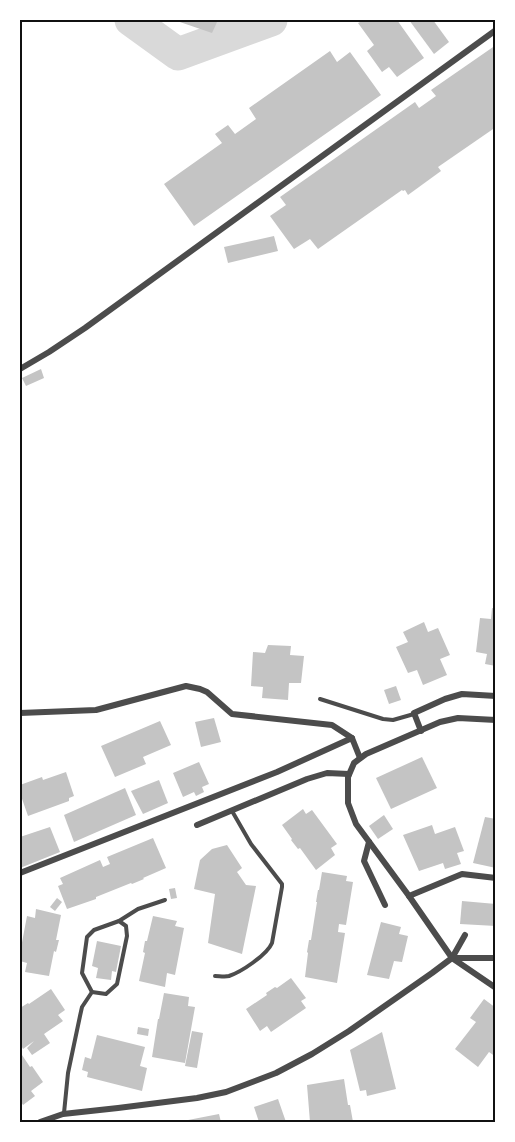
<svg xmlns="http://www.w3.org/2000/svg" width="515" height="1142" font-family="'Noto Sans',sans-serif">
<rect width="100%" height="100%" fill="#fff"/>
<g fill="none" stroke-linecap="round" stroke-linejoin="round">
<path stroke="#d9d9d9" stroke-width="33" d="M131 20 178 54 271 20"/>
</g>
<g fill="#c4c4c4">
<path d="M174 20H218L212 33Z"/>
<path d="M364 20H397L424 58 397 77 389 67 382 72 367 51 374 45 358 23Z"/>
<path d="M409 20H433L449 42 434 54Z"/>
<path d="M496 45V127L438 167 441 171 408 195 405 190 403 191 402 190 318 249 310 239 294 249 270 216 286 205 280 197 415 102 419 108 436 96 431 90Z"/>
<path d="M330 51 337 62 350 52 381 95 194 226 164 184 222 143 215 134 228 125 235 134 256 119 249 108Z"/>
<path d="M274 236 278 251 228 263 224 247Z"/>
<path d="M41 369 44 378 26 386 22 378Z"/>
<path d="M492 608 496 609V666L485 664 487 654 476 652 480 618 491 619Z"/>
<path d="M424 622 428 632 438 628 450 655 440 659 447 675 423 685 417 670 408 673 396 647 408 642 403 632Z"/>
<path d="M268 645 291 646 290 655 304 656 301 683H289L288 700 262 698 263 687 251 686 253 652 265 653Z"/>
<path d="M396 686 401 700 389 704 384 690Z"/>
<path d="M214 718 221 742 201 747 195 722Z"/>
<path d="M160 721 171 745 143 757 146 764 115 777 101 746Z"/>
<path d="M422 757 437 788 391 809 376 778Z"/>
<path d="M199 762 209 784 202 787 204 792 196 796 194 792 183 797 173 773Z"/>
<path d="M66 772 74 796 69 798V801L28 816 20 793V785L42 777 43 780Z"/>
<path d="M159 780 168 803 143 814 131 791Z"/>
<path d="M125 788 136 815 74 842 64 815Z"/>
<path d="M303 809 306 814 312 810 337 844 331 848 335 855 316 870 300 848 298 849 291 840 292 839 282 825Z"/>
<path d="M384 815 393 829 378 839 369 826Z"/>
<path d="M485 817 496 819V868L473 863Z"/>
<path d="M432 825 435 834 455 827 464 851 457 853 461 864 445 869 443 863 419 871 403 835Z"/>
<path d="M50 827 60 852 20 868V837Z"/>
<path d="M153 838 166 868 143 878 144 879 132 884 131 883 96 897V899L67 909 58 886 63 884 60 878 100 860 103 867 110 864 107 857Z"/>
<path d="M227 845 242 868 237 872 246 885 256 886 242 954 208 943 215 894 194 889 200 860 212 849Z"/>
<path d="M322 872 347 876 346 881 353 882 346 925 339 924 338 932 345 933 337 983 305 977 308 953 307 952 309 940H311L317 902H316L318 890H319Z"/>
<path d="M175 888 177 898 171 899 169 889Z"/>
<path d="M57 898 62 902 55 911 50 907Z"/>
<path d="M462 901 496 904V926L460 924Z"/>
<path d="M36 909 61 915 56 940H59L56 952 54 951 49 976 25 972 27 963 20 961V953L27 916 35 918Z"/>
<path d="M153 916 177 921 175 926 184 928 175 975 167 973 165 987 139 981 145 953 143 952 145 941H147Z"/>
<path d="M381 922 401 927 399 934 408 936 402 962 394 961 389 979 367 975Z"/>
<path d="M97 941 121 946 116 972 112 971 111 980 96 978 98 968 92 966Z"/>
<path d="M291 978 306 998 301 1001 306 1008 271 1032 267 1026 260 1031 246 1009 267 995 266 993 275 987 277 988Z"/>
<path d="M51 989 65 1010 58 1015 63 1021 44 1034 50 1043 32 1055 27 1048 34 1041 23 1049 20 1043V1008L28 1003 29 1004Z"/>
<path d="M164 993 189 997 188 1006 195 1007 185 1063 152 1057 158 1019H159Z"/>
<path d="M484 999 496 1008V1057L489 1052 478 1067 455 1049 476 1022 470 1018Z"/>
<path d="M138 1027 149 1029 148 1036 137 1034Z"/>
<path d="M192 1031 203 1033 197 1068 185 1066Z"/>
<path d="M382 1032 396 1089 367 1096 366 1090 360 1091 350 1050Z"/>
<path d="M97 1035 145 1047 140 1066 147 1068 142 1091 87 1077 88 1072 82 1070 85 1057 91 1059Z"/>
<path d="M20 1052 30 1067 32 1066 43 1082 31 1091 35 1096 23 1105 20 1100Z"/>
<path d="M344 1079 348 1105H350L353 1122H310L307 1085Z"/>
<path d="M278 1099 286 1122H259L254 1107Z"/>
<path d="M219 1114 221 1122H183V1121Z"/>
</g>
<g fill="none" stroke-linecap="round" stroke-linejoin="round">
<g stroke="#4c4c4c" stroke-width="4">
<path d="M320 699 383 719 393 720 414 714"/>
<path d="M119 921 126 926 127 936 117 984 106 994 92 992 82 973 87 937 94 930Z"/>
<path d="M119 921 138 909 165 900"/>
<path d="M215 976C219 976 225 977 229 976 241 972 267 955 272 943L282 887V884L251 844 232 811"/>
<path d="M64 1113 68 1073 80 1016 82 1007 92 992"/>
</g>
<g stroke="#4c4c4c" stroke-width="6">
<path d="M20 369 49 352 85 328 496 30"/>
<path d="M20 713 96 710 186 686 200 689 207 692 232 714 332 725 352 738"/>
<path d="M496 720 458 718 440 722 366 754 354 763 348 777V803L356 824 409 896 452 958 496 988"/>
<path d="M421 731 414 713 445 699 462 694 496 696"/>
<path d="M197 825 307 779 327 773 349 774"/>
<path d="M369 842 364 861 385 905"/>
<path d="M20 873 277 772 352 738 360 758"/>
<path d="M409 896 462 874 496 878"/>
<path d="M453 958H496"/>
<path d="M40 1122 63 1114 118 1108 197 1098 226 1092 276 1073 312 1054 349 1031 432 973 452 958 465 935"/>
</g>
</g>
<rect width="515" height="1142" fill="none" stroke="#ffffff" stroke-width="42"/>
<rect x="21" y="21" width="473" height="1100" fill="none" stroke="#111" stroke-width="2"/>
</svg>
